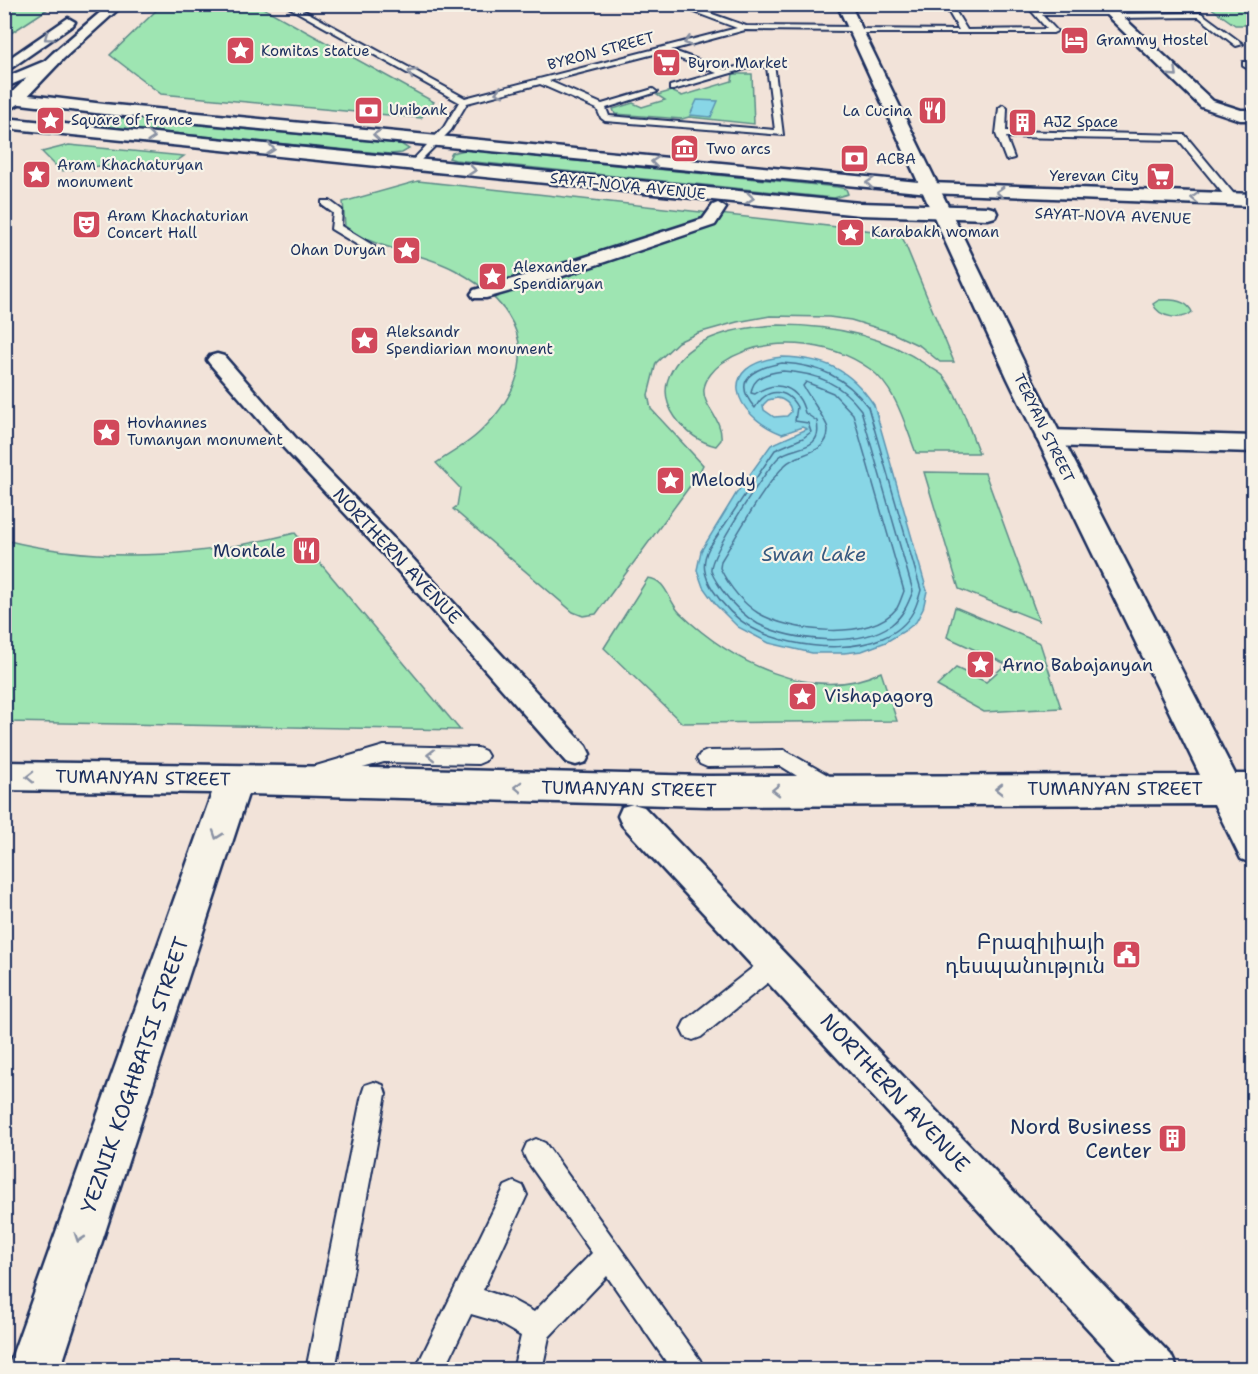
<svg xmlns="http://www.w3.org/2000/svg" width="1258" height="1374" font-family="'Shantell Sans','Noto Sans Armenian',sans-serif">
<rect width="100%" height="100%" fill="#f2e3d9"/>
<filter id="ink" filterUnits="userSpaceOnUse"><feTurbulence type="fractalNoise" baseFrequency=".0167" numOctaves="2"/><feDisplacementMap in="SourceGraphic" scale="12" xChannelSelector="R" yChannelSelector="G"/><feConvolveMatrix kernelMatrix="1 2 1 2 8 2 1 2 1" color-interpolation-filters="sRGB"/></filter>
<g filter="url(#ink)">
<g fill="#9ee5b2" stroke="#5c8a88" stroke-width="1.5">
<path d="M5 4H54V5L5 37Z"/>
<path d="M163 4 258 5 434 102 421 118 161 94 110 55Z"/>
<path d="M1207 5H1237L1253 16V25H1235Z"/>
<path d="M733 74H752L754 124 689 117 682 119 615 114 613 109 633 103 642 107 665 100 657 95 671 91 682 96 732 81Z"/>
<path d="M98 117H114L401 144 409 149 402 153 390 154 99 126 90 123Z"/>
<path d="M69 145 184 156 164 170 100 166 61 171 42 152Z"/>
<path d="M465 150 837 187 846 189 848 194 834 198 455 160 449 158 452 153Z"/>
<path d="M418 181 901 234 954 362H940L920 346 890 332 851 320 829 317 770 316 737 322 698 333 678 342 656 363 648 395 651 409 703 465 698 475 596 614 583 616 573 612 453 509 457 506 460 488 436 463C451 453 468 444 481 431 543 370 529 310 455 270 427 255 397 252 368 240 360 237 352 231 345 226L343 202Z"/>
<path d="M1159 300C1172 299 1187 300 1192 312 1182 321 1159 318 1153 304Z"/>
<path d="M779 325C831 325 883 335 927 365 932 369 942 373 945 378 961 400 969 429 979 453H916C905 425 896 388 870 369 830 340 764 334 722 363 714 369 705 379 704 389 702 406 723 418 721 440L716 446C699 442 685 431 675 417 652 384 678 351 711 338 732 329 756 326 779 325Z"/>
<path d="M924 472 985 473 1039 621 959 589Z"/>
<path d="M295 533 460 730 5 722V540C100 564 200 557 295 533Z"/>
<path d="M648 578C667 580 668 601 680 613 730 661 813 705 881 672L897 721 682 723 604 648Z"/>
<path d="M955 607 1040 643 1061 708 984 712 937 686 956 668 986 682 1006 664 947 637Z"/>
</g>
<g fill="#88d6e6" stroke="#5c93b0" stroke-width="1.5" fill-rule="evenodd">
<path d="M697 100 718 101 711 117 690 115Z"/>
<path d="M782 357C825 358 850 369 874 405L927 591 923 609 916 622 906 630 886 642 862 651 844 653H812L769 643 738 627 716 605 703 587 697 570 701 551 736 494 771 445 807 429 802 427 782 434C733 415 714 364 782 357ZM777 398C784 399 791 404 791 412L787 416 774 417 764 410 763 405 768 400Z"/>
</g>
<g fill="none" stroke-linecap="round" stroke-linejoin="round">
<g stroke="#477294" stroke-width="1.5">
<path d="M782 363C819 365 846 377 868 407L921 590C919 597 917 605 913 612 887 660 793 651 752 628 736 619 723 606 713 590 704 576 701 563 709 548L775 450 803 438 811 432 808 423 795 421 797 407C786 387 766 388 755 408 731 380 753 368 782 363Z"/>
<path d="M783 371C816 373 841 383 861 410L913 591C908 604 903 616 891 625 858 648 792 641 758 624 744 616 731 603 722 590 718 584 712 576 711 570 709 556 767 468 779 457 788 449 804 450 813 442 819 436 818 429 817 421L805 413C799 387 777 378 755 394L751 393C753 376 768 373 783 371Z"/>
<path d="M806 382 833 393 853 414 904 591C902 596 900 603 897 608 871 642 790 632 758 613 741 602 729 586 720 568L721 561C740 531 761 490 785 465 797 452 829 455 828 429 828 423 808 395 803 386Z"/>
</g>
<defs>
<g id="service">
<path d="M283 4H292L465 98 737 28 673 4H684L746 26 854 27 858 29 959 30 944 4H951L967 30 1047 29 1028 7V4L1032 5 1038 11H1109L1112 14 1201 13 1243 44 1236 46 1199 17 1112 18 1109 15H1042L1057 31 1053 33H856L852 31 745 30 671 50 725 70 751 63H774L783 135 605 121 601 118 597 109 540 84 467 103 451 130 414 167 409 164 444 127 459 102ZM662 52 717 73 670 86V90H673L752 67H767L775 130 609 116 606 108 657 92 653 89 602 104 549 81Z"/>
<path d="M1243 62H1249L1254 66V72L1243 66Z"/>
<path d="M1003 105 1007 108 1006 131 1185 135 1238 199 1229 201 1179 140 1006 137 1014 158 1006 160 996 134 999 108Z"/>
<path d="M322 201H330L342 210 341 226 374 246V250H366L331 229 333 213 322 205Z"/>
<path d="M1248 321H1254V329L1248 327Z"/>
<path d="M384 746 478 748 485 751 488 756 485 761 478 764 384 762 316 781 309 778 306 773 309 768Z"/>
<path d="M784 750 840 782 843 788 840 794 833 796 826 794 781 766 707 767 700 764 697 759 700 754 707 751Z"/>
<path d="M774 954 782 957 785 964 782 971 701 1037 693 1040 685 1037 681 1029 685 1021 766 957Z"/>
<path d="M374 1082 383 1085 386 1094 335 1370H306L362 1094 365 1085Z"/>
<path d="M536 1139 545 1143 700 1360 704 1370H672L607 1276 549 1337 542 1370H513L521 1336 495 1321 471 1314 444 1370H415L505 1186 514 1182 523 1186 527 1195 483 1290 510 1299 534 1312 592 1253 527 1161 523 1152 527 1143Z"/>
</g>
<g id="pedestrian">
<path d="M718 203 726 208 715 225 563 276 486 298H474L471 294 474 290 551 268 703 219 713 205Z"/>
<path d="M217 354 224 356 295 437 402 547 586 746 590 754 586 762 576 765 566 762 386 557 281 445 210 364 207 360 210 356Z"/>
<path d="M633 804 644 807 1171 1355 1178 1370H1126L622 825 618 816 622 807Z"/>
</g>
<g id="minor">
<path d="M1095 4H1109L1213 101 1241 110H1254V120H1240L1201 107Z"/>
<path d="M1049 430 1254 436V452L1049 446 1040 443 1036 438 1040 433Z"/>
</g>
<path id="tertiary" d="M837 4H850L1032 379 1235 774H1254V804H1250L1254 810V864L1241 859 1214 804 707 806 248 794 60 1370H7L212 793 4 790V762L291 766 707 776 1200 775 1008 379Z"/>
<g id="primary">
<path d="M52 58 59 62 57 65 4 88V78Z"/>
<path d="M4 92 104 104 929 183 1254 194V206L929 193 104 114 4 102Z"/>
<path d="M4 118 860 203 988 207 995 209 997 213 995 217 988 219 860 215 4 128Z"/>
</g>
<g id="trunk">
<path d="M110 4H124L63 59 22 102 4 113V100L53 53Z"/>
<path d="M68 18 75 22 73 25 4 73V62Z"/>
</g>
</defs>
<use href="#service" stroke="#1b2f5e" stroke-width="4"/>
<use href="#pedestrian" stroke="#1b2f5e" stroke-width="5"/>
<use href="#minor" stroke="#1b2f5e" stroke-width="5"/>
<use href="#tertiary" stroke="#1b2f5e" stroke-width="5"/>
<use href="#primary" stroke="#1b2f5e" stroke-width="5"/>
<use href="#trunk" stroke="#1b2f5e" stroke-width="5"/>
<use href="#service" fill="#f7f3e8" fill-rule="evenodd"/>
<use href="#pedestrian" fill="#f7f3e8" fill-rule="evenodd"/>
<use href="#minor" fill="#f7f3e8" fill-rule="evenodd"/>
<use href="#tertiary" fill="#f7f3e8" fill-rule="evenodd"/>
<use href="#primary" fill="#f7f3e8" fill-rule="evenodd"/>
<use href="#trunk" fill="#f7f3e8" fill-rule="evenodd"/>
</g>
<defs><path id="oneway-chevron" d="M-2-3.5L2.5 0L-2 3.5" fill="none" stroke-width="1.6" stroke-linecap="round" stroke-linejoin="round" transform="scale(1.5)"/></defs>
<g stroke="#8991a3">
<use href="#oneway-chevron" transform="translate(48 37) rotate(143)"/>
<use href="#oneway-chevron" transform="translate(688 42) rotate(165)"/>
<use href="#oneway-chevron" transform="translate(412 73) rotate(-151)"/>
<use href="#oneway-chevron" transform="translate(1174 73) rotate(43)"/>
<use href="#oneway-chevron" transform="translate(499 92) rotate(166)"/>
<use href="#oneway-chevron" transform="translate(377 135) rotate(-175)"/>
<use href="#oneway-chevron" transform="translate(151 137) rotate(5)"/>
<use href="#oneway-chevron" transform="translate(271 149) rotate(6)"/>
<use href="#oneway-chevron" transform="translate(655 162) rotate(-174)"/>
<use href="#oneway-chevron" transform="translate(472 170) rotate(6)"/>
<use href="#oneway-chevron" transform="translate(870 183) rotate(-175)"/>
<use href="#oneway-chevron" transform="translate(1000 192) rotate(-177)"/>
<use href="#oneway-chevron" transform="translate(750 198) rotate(6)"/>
<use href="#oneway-chevron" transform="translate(1195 198) rotate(-178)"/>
<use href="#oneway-chevron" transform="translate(431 755) rotate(-179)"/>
<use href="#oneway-chevron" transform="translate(30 777) rotate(-179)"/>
<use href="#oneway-chevron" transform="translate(518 787) rotate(-178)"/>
<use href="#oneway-chevron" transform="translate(999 789) rotate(-180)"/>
<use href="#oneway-chevron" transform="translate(776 790) rotate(179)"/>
<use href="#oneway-chevron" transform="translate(217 835) rotate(109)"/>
<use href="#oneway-chevron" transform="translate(79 1238) rotate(109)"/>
</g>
</g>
<defs>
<symbol id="hotel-square" viewBox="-11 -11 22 22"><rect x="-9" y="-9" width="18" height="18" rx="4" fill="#d1495b" stroke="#f7f3e8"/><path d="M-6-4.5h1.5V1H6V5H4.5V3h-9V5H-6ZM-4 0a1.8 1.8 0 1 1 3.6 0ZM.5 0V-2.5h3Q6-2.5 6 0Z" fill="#fff"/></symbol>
<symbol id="sight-square" viewBox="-11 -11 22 22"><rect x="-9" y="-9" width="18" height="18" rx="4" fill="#d1495b" stroke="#f7f3e8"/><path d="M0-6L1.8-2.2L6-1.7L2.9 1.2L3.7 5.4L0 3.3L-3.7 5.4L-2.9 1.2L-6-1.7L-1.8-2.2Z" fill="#fff"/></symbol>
<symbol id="supermarket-square" viewBox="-11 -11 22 22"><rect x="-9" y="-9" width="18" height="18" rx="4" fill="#d1495b" stroke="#f7f3e8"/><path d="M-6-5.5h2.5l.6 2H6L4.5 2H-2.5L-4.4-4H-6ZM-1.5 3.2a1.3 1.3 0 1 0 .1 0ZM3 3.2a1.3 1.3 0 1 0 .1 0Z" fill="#fff"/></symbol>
<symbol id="bank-square" viewBox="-11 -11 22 22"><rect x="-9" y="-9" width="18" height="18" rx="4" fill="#d1495b" stroke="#f7f3e8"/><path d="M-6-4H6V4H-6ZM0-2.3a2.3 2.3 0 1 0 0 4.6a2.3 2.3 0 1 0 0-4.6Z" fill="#fff"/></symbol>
<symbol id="restaurant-square" viewBox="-11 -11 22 22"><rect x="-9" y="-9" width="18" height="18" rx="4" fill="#d1495b" stroke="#f7f3e8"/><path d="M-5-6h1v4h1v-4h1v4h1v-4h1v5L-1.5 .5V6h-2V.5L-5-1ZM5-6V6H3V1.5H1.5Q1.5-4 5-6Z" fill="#fff"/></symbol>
<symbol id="building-square" viewBox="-11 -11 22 22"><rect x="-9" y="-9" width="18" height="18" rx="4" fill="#d1495b" stroke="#f7f3e8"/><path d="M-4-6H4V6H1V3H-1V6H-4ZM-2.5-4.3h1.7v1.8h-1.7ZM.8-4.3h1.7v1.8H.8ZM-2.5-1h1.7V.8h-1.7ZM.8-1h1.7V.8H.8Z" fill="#fff"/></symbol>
<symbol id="museum-square" viewBox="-11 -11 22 22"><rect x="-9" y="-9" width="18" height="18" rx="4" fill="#d1495b" stroke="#f7f3e8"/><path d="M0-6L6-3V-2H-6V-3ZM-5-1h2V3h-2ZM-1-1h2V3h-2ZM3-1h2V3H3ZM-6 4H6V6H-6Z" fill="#fff"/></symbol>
<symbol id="theatre-square" viewBox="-11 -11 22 22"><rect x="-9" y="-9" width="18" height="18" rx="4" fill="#d1495b" stroke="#f7f3e8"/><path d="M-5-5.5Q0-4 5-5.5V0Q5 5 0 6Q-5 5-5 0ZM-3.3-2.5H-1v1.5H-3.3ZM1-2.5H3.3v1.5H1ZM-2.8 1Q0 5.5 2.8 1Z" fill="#fff"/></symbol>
<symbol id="civic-square" viewBox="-11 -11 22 22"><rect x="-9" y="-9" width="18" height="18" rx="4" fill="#d1495b" stroke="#f7f3e8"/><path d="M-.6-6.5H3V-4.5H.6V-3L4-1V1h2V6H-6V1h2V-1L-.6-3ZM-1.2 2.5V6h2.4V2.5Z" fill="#fff"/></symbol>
</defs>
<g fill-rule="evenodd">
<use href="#hotel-square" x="1058" y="24" width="33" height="33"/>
<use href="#sight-square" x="224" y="34" width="33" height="33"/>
<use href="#supermarket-square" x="650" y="46" width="33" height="33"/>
<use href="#bank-square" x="352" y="94" width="33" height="33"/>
<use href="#restaurant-square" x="916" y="94" width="33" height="33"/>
<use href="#sight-square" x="34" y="104" width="33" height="33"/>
<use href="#building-square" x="1006" y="106" width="33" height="33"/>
<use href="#museum-square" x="668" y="132" width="33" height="33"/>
<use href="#bank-square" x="838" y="142" width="33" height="33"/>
<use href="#sight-square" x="20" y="158" width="33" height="33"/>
<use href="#supermarket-square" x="1144" y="160" width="33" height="33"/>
<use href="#theatre-square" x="70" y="208" width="33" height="33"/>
<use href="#sight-square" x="834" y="216" width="33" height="33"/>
<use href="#sight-square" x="390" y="234" width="33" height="33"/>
<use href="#sight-square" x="476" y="260" width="33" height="33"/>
<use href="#sight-square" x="348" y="324" width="33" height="33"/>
<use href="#sight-square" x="90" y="416" width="33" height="33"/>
<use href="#sight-square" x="654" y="464" width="33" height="33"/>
<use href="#restaurant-square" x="290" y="534" width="33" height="33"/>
<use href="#sight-square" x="964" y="648" width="33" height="33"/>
<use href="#sight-square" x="786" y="680" width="33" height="33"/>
<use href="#civic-square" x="1110" y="938" width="33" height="33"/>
<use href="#building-square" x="1156" y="1122" width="33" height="33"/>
</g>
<g text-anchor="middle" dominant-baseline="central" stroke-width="4.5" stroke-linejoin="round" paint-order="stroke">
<g font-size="15" fill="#1b2f5e" stroke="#f7f3e8" text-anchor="start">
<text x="1096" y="40">Grammy Hostel</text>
<text x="261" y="51">Komitas statue</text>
<text x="688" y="63">Byron Market</text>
<text x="389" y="110">Unibank</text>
<text x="912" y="111" text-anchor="end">La Cucina</text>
<text x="71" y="120">Square of France</text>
<text x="1043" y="122">AJZ Space</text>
<text x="706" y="149">Two arcs</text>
<text x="876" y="159">ACBA</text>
<text x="57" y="165">Aram Khachaturyan<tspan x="57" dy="17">monument</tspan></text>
<text x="1139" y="176" text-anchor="end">Yerevan City</text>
<text x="107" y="216">Aram Khachaturian<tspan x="107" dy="17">Concert Hall</tspan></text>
<text x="871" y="232">Karabakh woman</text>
<text x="386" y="250" text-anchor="end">Ohan Duryan</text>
<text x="513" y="267">Alexander<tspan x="513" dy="17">Spendiaryan</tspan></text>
<text x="386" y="332">Aleksandr<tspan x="386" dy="17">Spendiarian monument</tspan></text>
<text x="127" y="423">Hovhannes<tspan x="127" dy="17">Tumanyan monument</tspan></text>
</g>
<g font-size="15" fill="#1b2f5e" stroke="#f7f3e8">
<text transform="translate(601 51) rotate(-15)">BYRON STREET</text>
<text transform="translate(628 186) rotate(6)">SAYAT-NOVA AVENUE</text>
<text transform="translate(1113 216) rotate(2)">SAYAT-NOVA AVENUE</text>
<text transform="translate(1044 428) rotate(64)">TERYAN STREET</text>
</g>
<g font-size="18" fill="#1b2f5e" stroke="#f7f3e8" text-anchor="start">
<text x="691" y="480">Melody</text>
<text x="286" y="551" text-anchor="end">Montale</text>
<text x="1002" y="665">Arno Babajanyan</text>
<text x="824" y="696">Vishapagorg</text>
</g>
<g font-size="18" fill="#1b2f5e" stroke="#f7f3e8">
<text transform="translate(397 556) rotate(47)">NORTHERN AVENUE</text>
<text transform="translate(143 778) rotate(1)">TUMANYAN STREET</text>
<text transform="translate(629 789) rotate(1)">TUMANYAN STREET</text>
<text x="1115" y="789">TUMANYAN STREET</text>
</g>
<g font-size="20" font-style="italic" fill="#365980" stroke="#f7f3e8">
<text x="814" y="554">Swan Lake</text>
</g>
<g font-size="21" fill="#1b2f5e" stroke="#f7f3e8" text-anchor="end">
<text x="1105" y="942">Բրազիլիայի<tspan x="1105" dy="24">դեսպանություն</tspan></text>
<text x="1152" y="1127">Nord Business<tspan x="1152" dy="24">Center</tspan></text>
</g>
<g font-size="21" fill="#1b2f5e" stroke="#f7f3e8">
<text transform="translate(135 1075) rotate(-71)">YEZNIK KOGHBATSI STREET</text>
<text transform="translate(895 1093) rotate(47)">NORTHERN AVENUE</text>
</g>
</g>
<rect width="1258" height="1374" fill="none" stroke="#f7f3e8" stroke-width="24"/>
<rect x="12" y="12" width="1234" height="1350" fill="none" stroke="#1b2f5e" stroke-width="2" filter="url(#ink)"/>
</svg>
